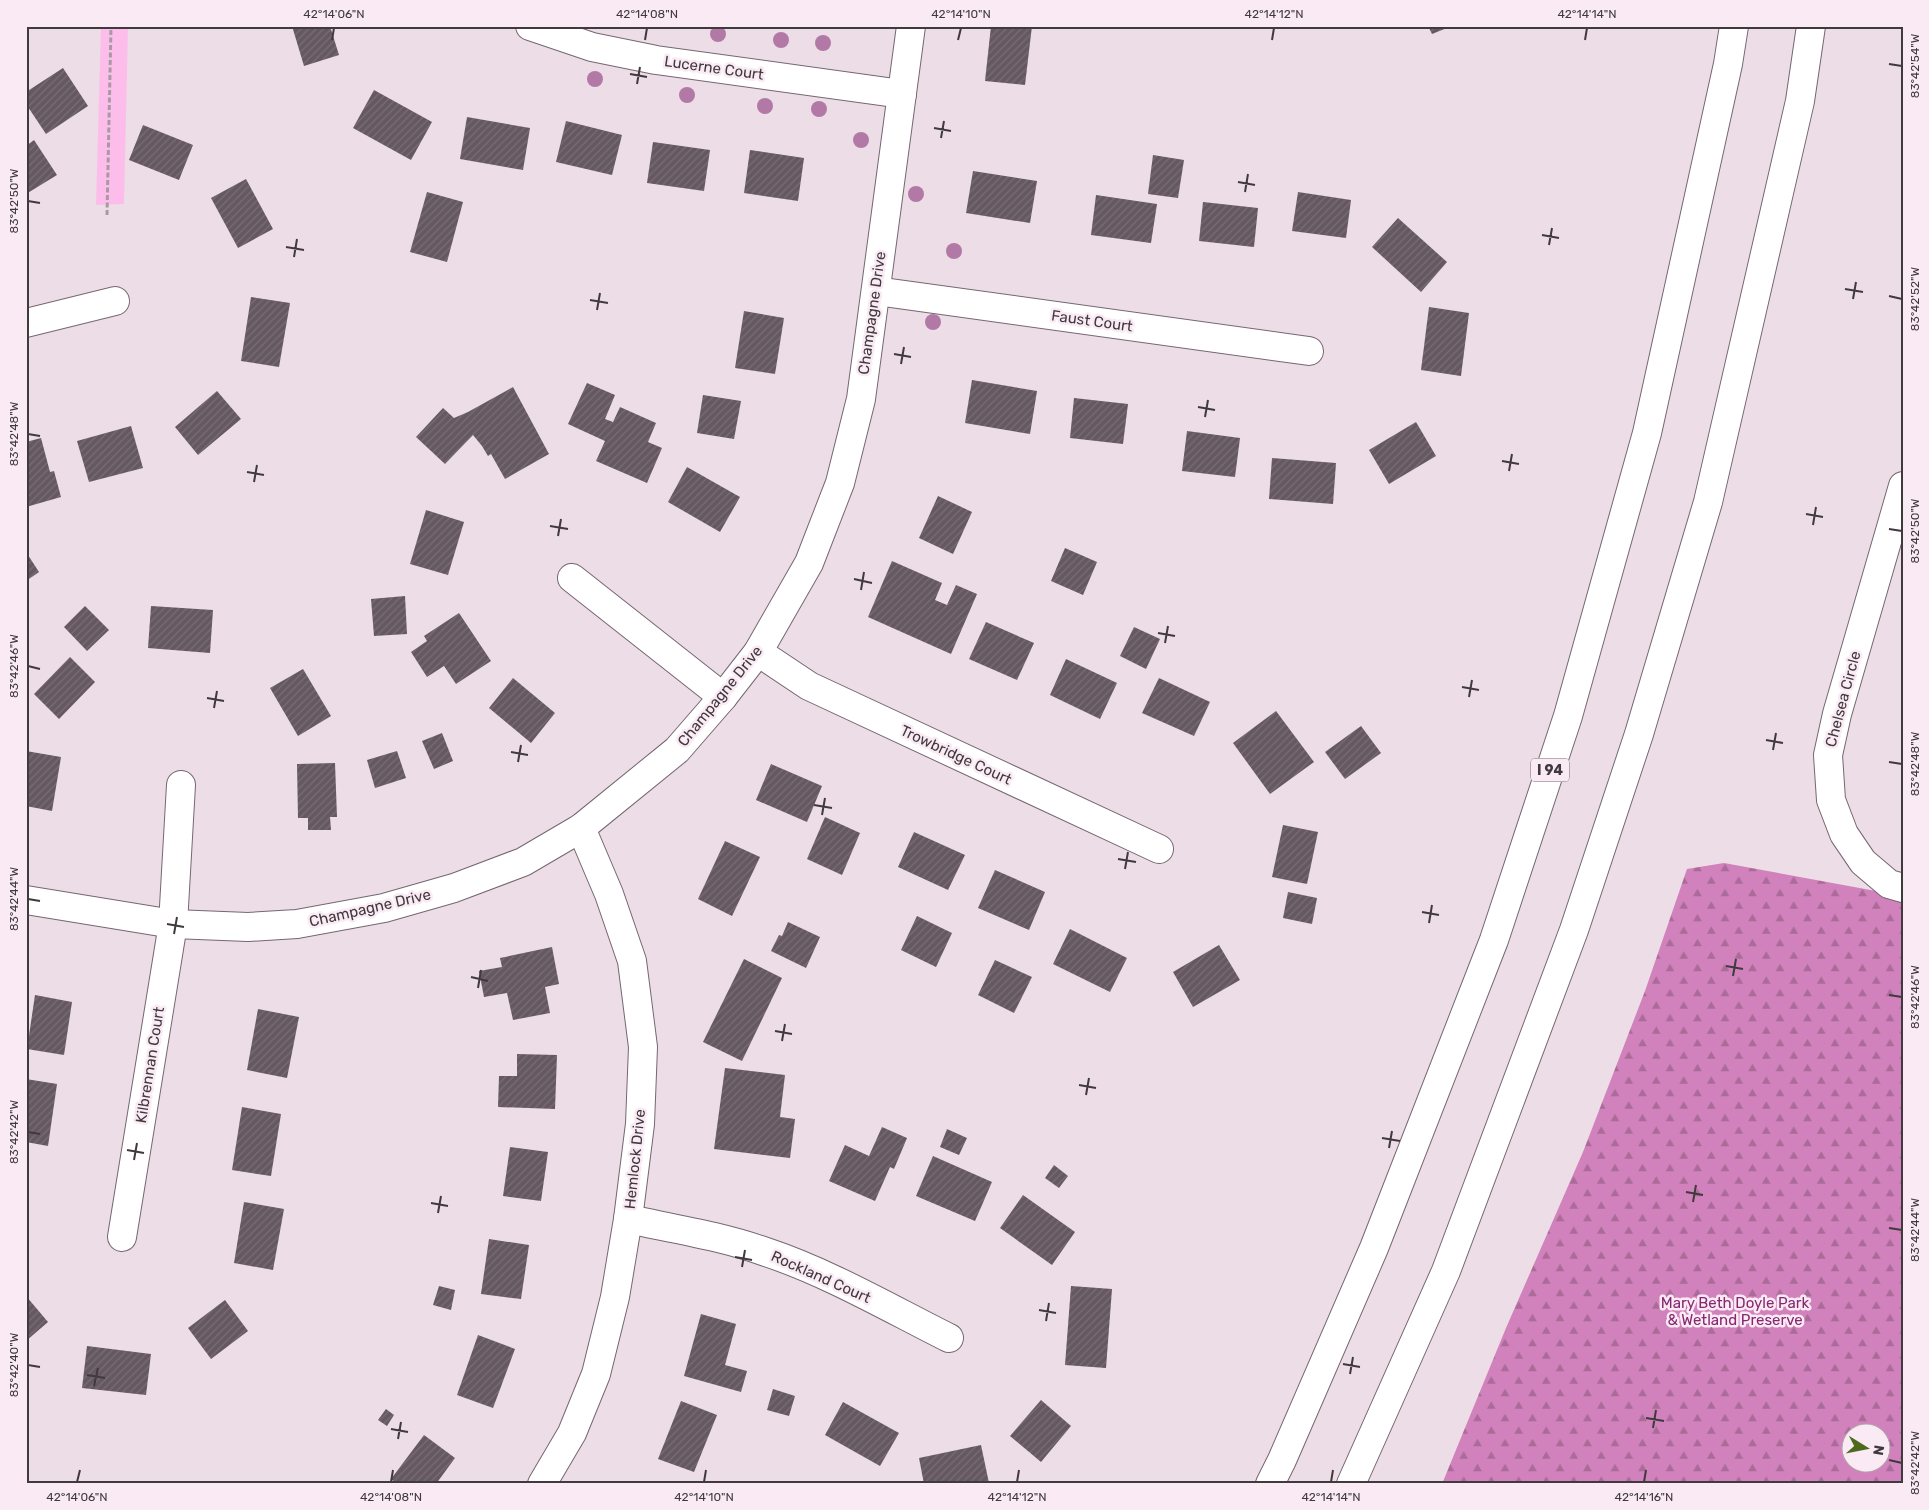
<svg xmlns="http://www.w3.org/2000/svg" width="1929" height="1510" font-family="Rubik,sans-serif">
<defs>
<pattern id="forest-firs" width="22" height="20" patternUnits="userSpaceOnUse" patternTransform="scale(1.25)"><rect width="22" height="20" fill="#d181bb"/><path d="M5 1l3.5 6h-7zM16 11l3.5 6h-7z" fill="#ab6b99"/></pattern>
<pattern id="building-hatch" width="6" height="6" patternUnits="userSpaceOnUse" patternTransform="scale(1.25)"><rect width="6" height="6" fill="#655861"/><path d="M-1 1l2-2M0 6l6-6M5 7l2-2" fill="none" stroke="#786e75"/></pattern>
</defs>
<rect width="100%" height="100%" fill="#ecdde7"/>
<path fill="#fdbdea" d="M101 26H128L124 204 96 205Z"/>
<path fill="url(#forest-firs)" fill-rule="evenodd" d="M1724 863 1903 896V1484H1442L1506 1328 1583 1152 1645 991 1687 869ZM1852 1432H1882V1462H1852Z"/>
<g fill="url(#building-hatch)">
<path d="M292 26H330L339 55 304 66Z"/>
<path d="M991 26H1032L1025 85 985 81Z"/>
<path d="M1428 26H1452L1432 34Z"/>
<path d="M63 68 88 106 46 134 26 104V92Z"/>
<path d="M374 90 432 122 411 160 353 128Z"/>
<path d="M467 117 530 128 523 170 460 159Z"/>
<path d="M566 121 622 135 612 175 556 162Z"/>
<path d="M143 125 193 145 179 180 129 160Z"/>
<path d="M34 140 57 175 26 194V146Z"/>
<path d="M653 142 710 150 704 191 647 183Z"/>
<path d="M750 150 804 158 798 201 744 193Z"/>
<path d="M1153 155 1184 160 1178 198 1148 194Z"/>
<path d="M973 171 1037 181 1030 223 966 213Z"/>
<path d="M246 179 273 229 238 248 211 198Z"/>
<path d="M427 192 463 202 447 262 410 252Z"/>
<path d="M1298 192 1351 200 1346 238 1292 231Z"/>
<path d="M1096 195 1157 204 1151 243 1091 235Z"/>
<path d="M1203 202 1258 208 1254 247 1199 241Z"/>
<path d="M1398 218 1447 262 1421 292 1372 247Z"/>
<path d="M251 297 290 303 279 367 241 361Z"/>
<path d="M1429 307 1469 313 1461 376 1421 370Z"/>
<path d="M744 311 784 318 775 374 735 368Z"/>
<path d="M972 380 1037 391 1030 434 965 423Z"/>
<path d="M587 383 615 395 605 419 613 422 620 407 656 423 648 442 662 448 647 483 596 461 605 441 568 424Z"/>
<path d="M513 387 549 454 505 479 491 454 488 456 482 446 473 435 445 464 416 437 443 408 454 418 468 412Z"/>
<path d="M217 391 241 419 198 455 175 427Z"/>
<path d="M703 395 741 401 734 439 697 433Z"/>
<path d="M1074 398 1128 404 1123 444 1070 438Z"/>
<path d="M1416 422 1436 456 1389 484 1369 450Z"/>
<path d="M131 426 143 468 89 482 77 441Z"/>
<path d="M1187 431 1240 438 1235 477 1182 471Z"/>
<path d="M41 438 50 472 54 471 61 497 26 507V442Z"/>
<path d="M1272 458 1336 463 1333 504 1269 499Z"/>
<path d="M687 467 740 497 720 532 668 502Z"/>
<path d="M938 496 972 512 953 554 919 538Z"/>
<path d="M426 510 464 522 448 575 410 564Z"/>
<path d="M1065 548 1097 562 1083 595 1051 581Z"/>
<path d="M26 552 39 572 26 581Z"/>
<path d="M892 561 942 583 935 600 947 605 956 585 977 594 951 654 868 617Z"/>
<path d="M405 596 407 634 374 636 371 599Z"/>
<path d="M85 606 109 630 87 651 64 627Z"/>
<path d="M151 606 213 610 210 653 148 648Z"/>
<path d="M459 613 491 661 456 684 444 666 427 677 411 652 427 641 424 636Z"/>
<path d="M986 622 1034 643 1017 680 969 659Z"/>
<path d="M1134 627 1160 639 1146 669 1120 656Z"/>
<path d="M70 657 95 682 59 719 34 694Z"/>
<path d="M1066 659 1117 683 1100 719 1050 695Z"/>
<path d="M303 669 331 716 298 736 270 688Z"/>
<path d="M513 678 555 713 531 743 489 708Z"/>
<path d="M1159 678 1210 702 1194 736 1142 713Z"/>
<path d="M1276 711 1314 762 1270 794 1233 743Z"/>
<path d="M1361 726 1381 753 1345 779 1325 752Z"/>
<path d="M442 733 453 761 434 769 422 741Z"/>
<path d="M26 751 61 757 52 811 26 806Z"/>
<path d="M397 751 406 778 375 788 367 760Z"/>
<path d="M335 763 337 817H330L331 830H308V818H298L297 764Z"/>
<path d="M771 764 822 786 807 822 756 800Z"/>
<path d="M825 817 860 833 842 875 807 859Z"/>
<path d="M1283 825 1318 832 1307 884 1272 877Z"/>
<path d="M914 832 965 855 948 890 898 867Z"/>
<path d="M725 841 760 857 732 916 698 899Z"/>
<path d="M995 870 1045 892 1029 930 978 908Z"/>
<path d="M1288 892 1317 898 1312 924 1283 918Z"/>
<path d="M917 916 952 933 936 967 901 950Z"/>
<path d="M788 922 820 937 806 968 771 951 779 935 782 936Z"/>
<path d="M1070 929 1127 958 1110 992 1053 964Z"/>
<path d="M1219 945 1240 980 1193 1007 1173 972Z"/>
<path d="M552 947 559 984 545 987 550 1013 513 1020 507 993 484 997 479 971 502 967 500 958Z"/>
<path d="M744 959 782 978 742 1061 703 1042Z"/>
<path d="M995 960 1032 977 1014 1013 978 995Z"/>
<path d="M35 995 72 1002 64 1055 27 1049Z"/>
<path d="M258 1009 299 1017 287 1078 247 1070Z"/>
<path d="M517 1054 557 1055 555 1109 498 1107 499 1076H517Z"/>
<path d="M725 1068 785 1075 780 1117 795 1119 790 1158 714 1149Z"/>
<path d="M26 1079 57 1084 48 1146 26 1142Z"/>
<path d="M242 1107 281 1114 271 1176 232 1170Z"/>
<path d="M882 1127 907 1138 894 1169 890 1167 875 1201 829 1181 845 1145 869 1156Z"/>
<path d="M947 1129 967 1138 959 1155 940 1147Z"/>
<path d="M510 1147 548 1152 541 1201 503 1196Z"/>
<path d="M933 1156 992 1182 975 1221 916 1196Z"/>
<path d="M1054 1165 1068 1176 1059 1188 1045 1178Z"/>
<path d="M1023 1195 1075 1232 1052 1265 1000 1228Z"/>
<path d="M244 1202 284 1209 273 1270 234 1263Z"/>
<path d="M489 1239 529 1245 521 1299 481 1294Z"/>
<path d="M439 1286 455 1290 451 1310 433 1305Z"/>
<path d="M1071 1286 1112 1289 1106 1368 1065 1365Z"/>
<path d="M26 1296 48 1322 26 1341Z"/>
<path d="M225 1300 248 1331 211 1359 188 1328Z"/>
<path d="M701 1314 736 1324 725 1365 747 1371 741 1392 684 1376Z"/>
<path d="M478 1335 515 1349 493 1408 457 1395Z"/>
<path d="M87 1346 151 1354 146 1395 82 1388Z"/>
<path d="M773 1389 795 1396 789 1416 767 1410Z"/>
<path d="M1041 1400 1071 1426 1041 1462 1010 1436Z"/>
<path d="M681 1401 717 1415 694 1472 658 1459Z"/>
<path d="M843 1402 899 1433 880 1466 825 1435Z"/>
<path d="M386 1409 394 1415 387 1426 378 1420Z"/>
<path d="M424 1435 455 1458 436 1484H397L391 1479Z"/>
<path d="M981 1445 989 1483 924 1484 919 1458Z"/>
</g>
<g fill="none" stroke-linecap="round" stroke-linejoin="round">
<defs>
<g id="minor">
<path d="M530 26 592 47 656 60 902 94"/>
<path d="M876 291 1309 351"/>
<path d="M26 323 115 301"/>
<path d="M1903 486 1837 714 1828 755 1831 800 1844 834 1863 862 1889 884 1903 888"/>
<path d="M572 578 723 697"/>
<path d="M758 652 809 686 1159 849"/>
<path d="M26 900 173 924 248 927 297 924 384 908 454 888 523 862 581 828 677 750 723 697 758 652 809 563 840 483 861 399 911 26"/>
<path d="M628 1219C675 1229 721 1236 766 1252 829 1273 889 1308 949 1338"/>
<path d="M122 1237 173 924 181 785"/>
<path d="M542 1484 572 1433 596 1374 615 1297 628 1219 640 1124 643 1047 632 961 609 894 581 828"/>
</g>
<g id="highway">
<path d="M1270 1484 1282 1460 1374 1248 1494 940 1568 716 1647 433 1728 64 1734 26"/>
<path d="M1351 1484 1446 1271 1574 930 1639 734 1708 502 1800 101 1811 26"/>
</g>
</defs>
<use href="#minor" stroke="#756771" stroke-width="30"/>
<use href="#highway" stroke="#756771" stroke-width="30"/>
<path stroke="#a69ba2" stroke-width="3" stroke-dasharray="5 2.5" stroke-linecap="butt" d="M107 215 111 26"/>
<use href="#minor" stroke="#fff" stroke-width="28"/>
<use href="#highway" stroke="#fff" stroke-width="28"/>
</g>
<g fill="#b379a6">
<circle cx="718" cy="34" r="8"/>
<circle cx="781" cy="40" r="8"/>
<circle cx="823" cy="43" r="8"/>
<circle cx="595" cy="79" r="8"/>
<circle cx="687" cy="95" r="8"/>
<circle cx="765" cy="106" r="8"/>
<circle cx="819" cy="109" r="8"/>
<circle cx="861" cy="140" r="8"/>
<circle cx="916" cy="194" r="8"/>
<circle cx="954" cy="251" r="8"/>
<circle cx="933" cy="322" r="8"/>
</g>
<path fill="none" stroke="#403a3e" stroke-width="2" d="M332 40 334 28M645 40 647 28M958 40 961 28M1272 40 1274 28M1585 40 1587 28M1889 64 1902 66M630 74 647 77M637 84 640 67M934 128 951 131M941 138 944 121M1238 182 1255 185M1245 192 1248 174M28 201 40 203M1542 235 1559 238M1549 245 1552 228M286 247 304 250M294 257 297 239M1845 289 1863 292M1889 296 1902 299M1853 299 1856 282M590 300 608 303M597 310 600 293M894 354 911 357M901 364 904 347M1198 407 1215 410M1205 417 1208 400M28 434 40 436M1502 461 1519 464M1509 471 1512 454M247 472 264 475M254 482 257 465M1806 514 1823 517M1813 525 1816 507M550 526 568 529M1889 529 1902 531M558 536 561 519M854 579 872 583M861 590 864 572M1158 633 1175 636M1165 643 1168 626M28 666 40 669M1462 687 1479 690M1469 697 1472 680M207 698 224 701M214 708 217 691M1766 740 1783 743M1773 750 1776 733M511 752 528 755M518 762 521 745M1889 762 1902 764M814 805 832 808M822 815 825 798M1118 859 1136 862M1125 869 1128 852M28 899 40 901M1422 912 1439 915M1429 923 1432 905M167 924 184 927M174 934 177 917M1726 966 1743 969M1733 976 1736 959M471 977 488 981M478 988 481 970M1889 995 1902 997M775 1031 792 1034M782 1041 785 1024M1079 1085 1096 1088M1086 1095 1089 1078M28 1132 40 1134M1382 1138 1400 1141M1389 1148 1392 1131M127 1150 144 1153M134 1160 137 1143M1686 1192 1703 1195M1693 1202 1696 1185M431 1203 448 1206M438 1213 441 1196M1889 1228 1902 1230M735 1257 752 1260M742 1267 745 1250M1039 1310 1056 1313M1046 1321 1049 1303M1343 1364 1360 1367M28 1365 40 1367M1350 1374 1353 1357M87 1375 105 1378M94 1386 98 1368M1646 1418 1664 1421M1653 1428 1656 1410M391 1429 408 1432M398 1439 401 1422M1889 1460 1902 1463M77 1482 80 1470M391 1482 393 1470M704 1482 706 1470M1017 1482 1019 1470M1331 1482 1333 1470M1644 1482 1646 1470"/>
<g text-anchor="middle" dominant-baseline="central" stroke-width="5" stroke-linejoin="round" paint-order="stroke">
<rect fill="#faeaf4" stroke="#786f75" stroke-width="1" x="1531" y="758.5" width="38" height="23" rx="4"/>
<g font-size="14" font-weight="bold" fill="#403a3e">
<text x="1550" y="770">I 94</text>
</g>
<g font-size="15" fill="#403a3e" stroke="#faeaf4">
<text transform="translate(714 68) rotate(8)">Lucerne Court</text>
<text transform="translate(872 313) rotate(-82)">Champagne Drive</text>
<text transform="translate(1092 321) rotate(8)">Faust Court</text>
<text transform="translate(720 696) rotate(-51)">Champagne Drive</text>
<text transform="translate(1843 699) rotate(-75)">Chelsea Circle</text>
<text transform="translate(956 755) rotate(25)">Trowbridge Court</text>
<text transform="translate(370 908) rotate(-13)">Champagne Drive</text>
<text transform="translate(150 1065) rotate(-81)">Kilbrennan Court</text>
<text transform="translate(635 1159) rotate(-84)">Hemlock Drive</text>
<text transform="translate(821 1277) rotate(24)">Rockland Court</text>
</g>
<g font-size="15" fill="#852771" stroke="#faeaf4">
<text x="1735" y="1303">Mary Beth Doyle Park<tspan x="1735" dy="17">&amp; Wetland Preserve</tspan></text>
</g>
</g>
<rect width="1929" height="1510" fill="none" stroke="#faeaf4" stroke-width="55"/>
<g transform="translate(1866 1448) rotate(100)"><circle r="24" fill="#faeaf4" stroke="#b0a4ab"/>
<path d="M0-4L9 19L0 12L-9 19Z" fill="#4d691d"/>
<text y="-8" font-size="14" font-weight="bold" text-anchor="middle" fill="#403a3e">N</text>
</g>
<rect x="28" y="28" width="1874" height="1454" fill="none" stroke="#403a3e" stroke-width="2"/>
<g font-size="12" text-anchor="middle" fill="#403a3e">
<text x="334" y="18">42°14'06"N</text>
<text x="647" y="18">42°14'08"N</text>
<text x="961" y="18">42°14'10"N</text>
<text x="1274" y="18">42°14'12"N</text>
<text x="1587" y="18">42°14'14"N</text>
<text transform="translate(1915 66) rotate(-90)" y="4">83°42'54"W</text>
<text transform="translate(14 201) rotate(-90)" y="4">83°42'50"W</text>
<text transform="translate(1915 299) rotate(-90)" y="4">83°42'52"W</text>
<text transform="translate(14 434) rotate(-90)" y="4">83°42'48"W</text>
<text transform="translate(1915 531) rotate(-90)" y="4">83°42'50"W</text>
<text transform="translate(14 666) rotate(-90)" y="4">83°42'46"W</text>
<text transform="translate(1915 764) rotate(-90)" y="4">83°42'48"W</text>
<text transform="translate(14 899) rotate(-90)" y="4">83°42'44"W</text>
<text transform="translate(1915 997) rotate(-90)" y="4">83°42'46"W</text>
<text transform="translate(14 1132) rotate(-90)" y="4">83°42'42"W</text>
<text transform="translate(1915 1230) rotate(-90)" y="4">83°42'44"W</text>
<text transform="translate(14 1365) rotate(-90)" y="4">83°42'40"W</text>
<text transform="translate(1915 1463) rotate(-90)" y="4">83°42'42"W</text>
<text x="77" y="1501">42°14'06"N</text>
<text x="391" y="1501">42°14'08"N</text>
<text x="704" y="1501">42°14'10"N</text>
<text x="1017" y="1501">42°14'12"N</text>
<text x="1331" y="1501">42°14'14"N</text>
<text x="1644" y="1501">42°14'16"N</text>
</g>
</svg>
